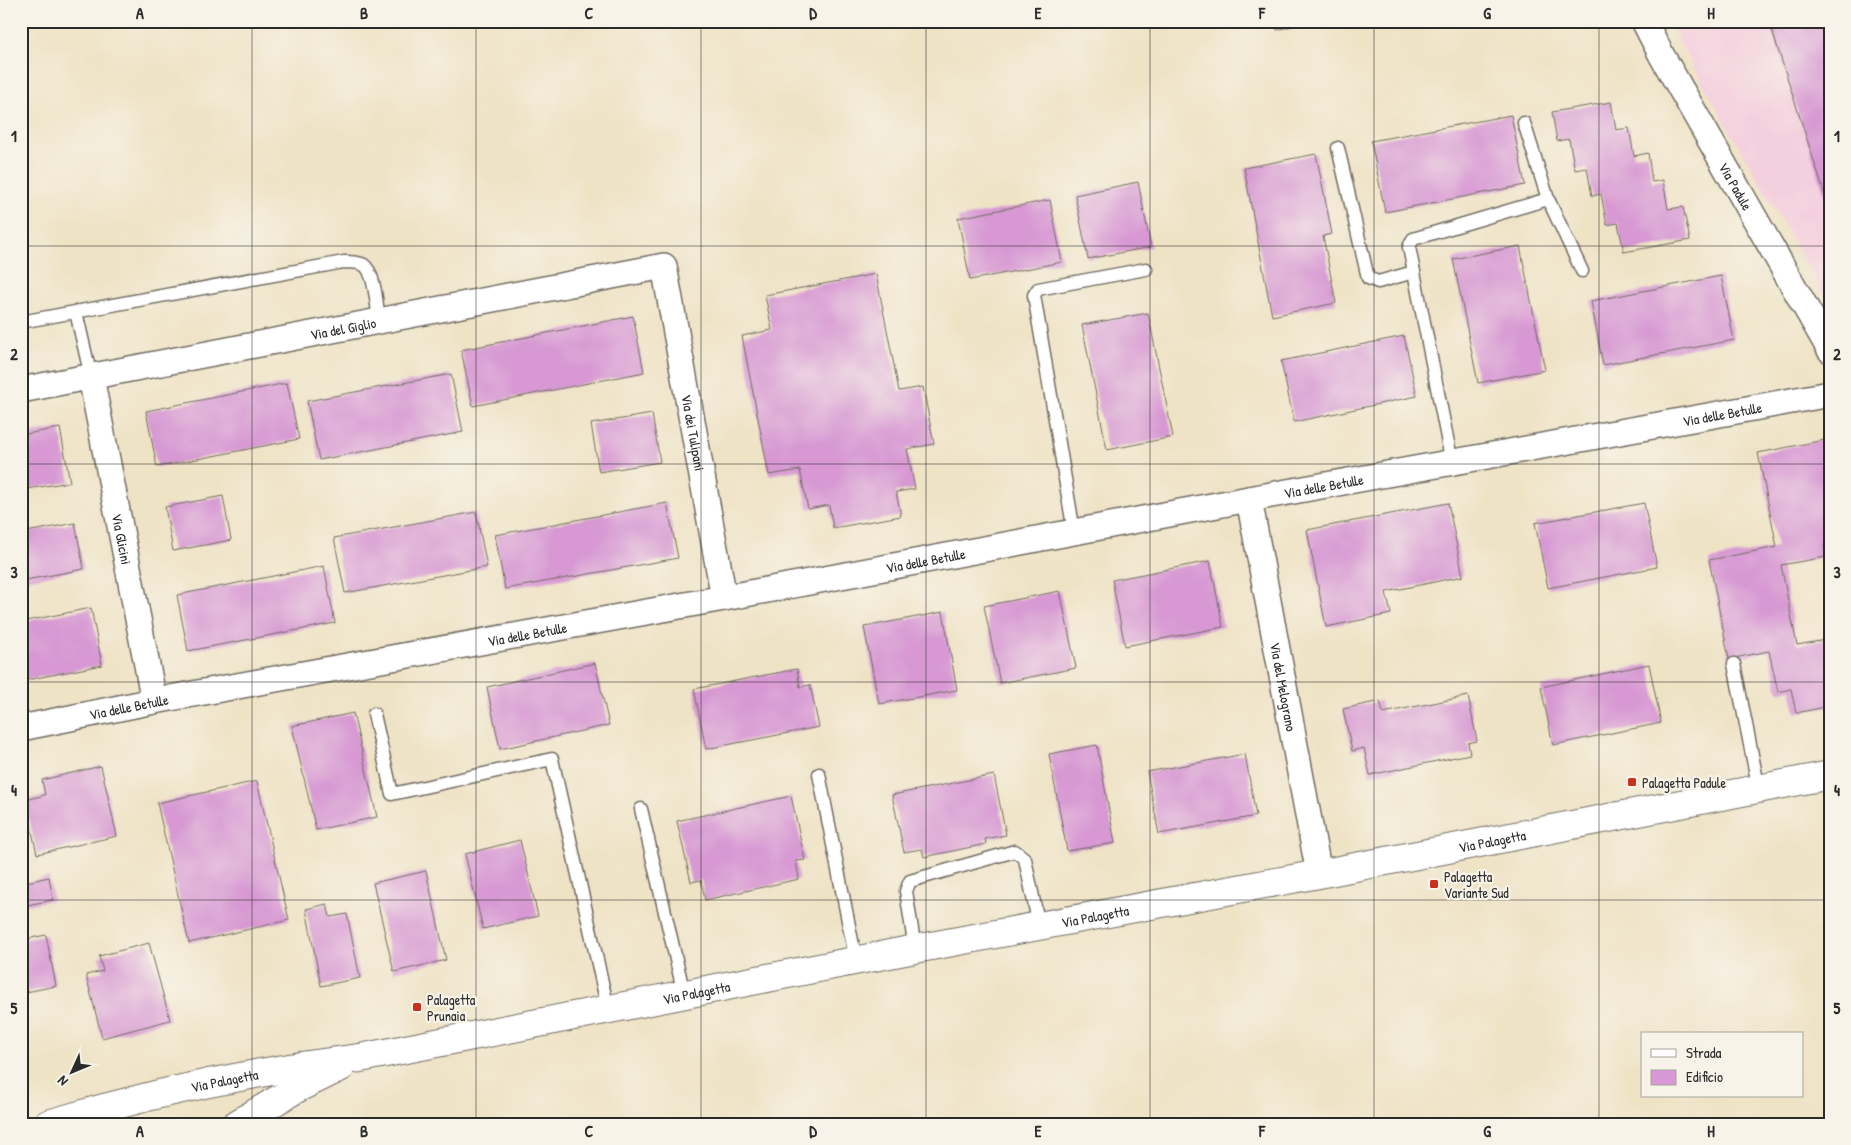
<svg xmlns="http://www.w3.org/2000/svg" width="1851" height="1145" font-family="'Patrick Hand',sans-serif">
<rect width="100%" height="100%" fill="#f7f3e8"/>
<filter id="ink" filterUnits="userSpaceOnUse"><feTurbulence type="fractalNoise" baseFrequency=".02" numOctaves="2"/><feDisplacementMap in="SourceGraphic" scale="10" xChannelSelector="R" yChannelSelector="G"/><feConvolveMatrix kernelMatrix="1 2 1 2 8 2 1 2 1" color-interpolation-filters="sRGB"/></filter>
<filter id="wash" filterUnits="userSpaceOnUse"><feTurbulence type="fractalNoise" baseFrequency=".0096" numOctaves="4" result="noise"/><feDisplacementMap in="SourceGraphic" scale="20" xChannelSelector="R" yChannelSelector="G"/><feGaussianBlur stdDeviation="1.12" result="paint"/><feColorMatrix in="noise" values="0 0 0 0 0 0 0 0 0 0 0 0 0 0 0 0 0 1.4 0 .05"/><feComposite in="paint" operator="in"/></filter>
<g filter="url(#wash)">
<rect width="100%" height="100%" fill="#efe3c6"/>
<path fill="#f4cfde" d="M1671 21H1830V305L1677 38Z"/>
<g id="blocks">
<g fill="#d798d3">
<path d="M1275 21H1308V22L1277 30Z"/>
<path d="M1769 21H1830V207L1829 208Z"/>
<path d="M1611 102 1616 130 1629 128 1634 156 1648 153 1652 182 1663 180 1668 209 1683 207 1690 240 1624 252 1618 223 1607 225 1601 194 1592 196 1587 168 1575 170 1569 139 1557 141 1552 112Z"/>
<path d="M1511 115 1525 185 1385 212 1371 141Z"/>
<path d="M1316 154 1332 234 1323 236 1336 303 1272 316 1244 168Z"/>
<path d="M1138 182 1151 247 1088 259 1075 195Z"/>
<path d="M1050 200 1062 262 970 280 958 218Z"/>
<path d="M1520 246 1545 370 1478 383 1453 259Z"/>
<path d="M876 274 899 391 923 387 934 444 907 449 915 489 896 492 901 516 833 528 829 505 808 509 800 470 769 475 742 336 772 330 765 295Z"/>
<path d="M1721 276 1734 340 1603 365 1591 301Z"/>
<path d="M1148 313 1173 437 1107 450 1082 325Z"/>
<path d="M633 316 644 372 473 406 461 350Z"/>
<path d="M1404 336 1417 396 1294 422 1281 361Z"/>
<path d="M451 374 463 432 319 460 307 401Z"/>
<path d="M287 383 299 439 157 467 146 411Z"/>
<path d="M652 414 660 462 599 472 591 424Z"/>
<path d="M60 428 70 482 21 490V435Z"/>
<path d="M1830 439V543L1824 545 1826 557 1781 565 1797 645 1830 639V706L1796 713 1791 689 1778 692 1769 651 1729 659 1709 560 1777 547 1758 453Z"/>
<path d="M223 496 231 540 173 551 165 507Z"/>
<path d="M667 503 678 558 505 589 495 535Z"/>
<path d="M1448 503 1463 576 1386 592 1391 614 1326 627 1307 530Z"/>
<path d="M1644 503 1657 567 1548 588 1535 523Z"/>
<path d="M476 512 487 567 345 593 334 538Z"/>
<path d="M75 523 84 569 26 580 21 553V533Z"/>
<path d="M1210 561 1223 627 1125 646 1112 580Z"/>
<path d="M324 566 335 623 188 651 177 595Z"/>
<path d="M1060 591 1076 668 1000 683 984 606Z"/>
<path d="M91 608 102 665 21 681V622Z"/>
<path d="M943 612 957 690 879 704 864 627Z"/>
<path d="M595 663 609 725 500 749 487 687Z"/>
<path d="M1649 664 1661 723 1553 745 1541 687Z"/>
<path d="M797 669 800 687 810 685 819 727 706 749 694 689Z"/>
<path d="M1468 696 1477 741 1468 743 1470 754 1370 775 1364 748 1352 751 1343 709 1380 701 1383 713Z"/>
<path d="M353 713 377 817 316 830 292 726Z"/>
<path d="M1097 745 1115 843 1067 851 1049 754Z"/>
<path d="M1245 754 1256 816 1159 834 1147 772Z"/>
<path d="M101 766 117 836 37 854 25 800 45 795 42 780Z"/>
<path d="M994 775 1006 835 985 839 986 844 924 857 922 849 904 852 892 795Z"/>
<path d="M257 781 289 920 189 943 157 803Z"/>
<path d="M791 796 805 860 796 861 799 879 705 900 701 880 691 882 677 821Z"/>
<path d="M520 840 538 916 483 929 465 854Z"/>
<path d="M426 871 446 960 394 972 373 883Z"/>
<path d="M49 877 53 900 27 905 22 883Z"/>
<path d="M327 904 330 917 347 914 360 978 321 986 306 909Z"/>
<path d="M46 935 56 986 21 993V940Z"/>
<path d="M149 943 170 1020 102 1038 86 975 103 971 99 956Z"/>
</g>
</g>
</g>
<g filter="url(#ink)">
<use href="#blocks" fill-opacity="0" stroke="#706b61" stroke-width="1"/>
<g fill="none" stroke-linecap="round" stroke-linejoin="round">
<defs>
<g id="service">
<path d="M1524 123 1548 199"/>
<path d="M1338 148 1368 278 1378 282 1414 272"/>
<path d="M76 312 91 377"/>
<path d="M21 322 344 262C350 262 359 262 364 265 375 272 377 308 379 321"/>
<path d="M1452 463 1409 247 1413 239 1548 199 1582 271"/>
<path d="M1074 532 1034 295 1038 289 1146 269"/>
<path d="M1734 664 1759 790"/>
<path d="M374 714 392 794 552 759 608 1009"/>
<path d="M819 774 856 961"/>
<path d="M641 809 684 994"/>
<path d="M915 949 906 891 910 881 1015 851 1025 859 1039 926"/>
</g>
<g id="minor">
<path id="s1" d="M1644 21 1662 56 1830 350"/>
<path id="s2" d="M91 377 154 701"/>
<path id="s3" d="M21 390 664 266 724 598"/>
<path id="s4" d="M1249 499 1319 874"/>
<path id="s5" d="M21 728 154 701 724 598 1249 499 1830 394"/>
</g>
<g id="tertiary">
<path id="s6" d="M48 1124C150 1093 254 1071 360 1058L915 949 1319 874 1830 775"/>
<path d="M237 1124 294 1090 341 1067"/>
</g>
</defs>
<use href="#service" stroke="#706b61" stroke-width="15"/>
<use href="#minor" stroke="#706b61" stroke-width="28"/>
<use href="#tertiary" stroke="#706b61" stroke-width="30"/>
<use href="#service" stroke="#fff" stroke-width="12"/>
<use href="#minor" stroke="#fff" stroke-width="25"/>
<use href="#tertiary" stroke="#fff" stroke-width="28"/>
</g>
</g>
<path fill="none" stroke="#2b2b2b" stroke-width="1" stroke-opacity="0.55" d="M252 21V1124M476 21V1124M701 21V1124M926 21V1124M1150 21V1124M1374 21V1124M1599 21V1124M21 246H1830M21 464H1830M21 682H1830M21 900H1830"/>
<g fill="#c8321e" stroke="#f7f3e8" stroke-width="2">
<rect x="1627" y="777" width="10" height="10" rx="2.5"/>
<rect x="1429" y="879" width="10" height="10" rx="2.5"/>
<rect x="412" y="1002" width="10" height="10" rx="2.5"/>
</g>
<g text-anchor="middle" dominant-baseline="central" stroke-width="4.5" stroke-linejoin="round" paint-order="stroke">
<g font-size="14" fill="#2b2b2b" stroke="#f7f3e8">
<text stroke="none"><textPath href="#s1" startOffset="189">Via Padule</textPath></text>
<text stroke="none"><textPath href="#s3" startOffset="328">Via del Giglio</textPath></text>
<text stroke="none"><textPath href="#s5" startOffset="1730">Via delle Betulle</textPath></text>
<text stroke="none"><textPath href="#s3" startOffset="824">Via dei Tulipani</textPath></text>
<text stroke="none"><textPath href="#s5" startOffset="1325">Via delle Betulle</textPath></text>
<text stroke="none"><textPath href="#s2" startOffset="165">Via Glicini</textPath></text>
<text stroke="none"><textPath href="#s5" startOffset="920">Via delle Betulle</textPath></text>
<text stroke="none"><textPath href="#s5" startOffset="515">Via delle Betulle</textPath></text>
<text stroke="none"><textPath href="#s4" startOffset="191">Via del Melograno</textPath></text>
<text stroke="none"><textPath href="#s5" startOffset="110">Via delle Betulle</textPath></text>
<text stroke="none"><textPath href="#s6" startOffset="1472">Via Palagetta</textPath></text>
<text stroke="none"><textPath href="#s6" startOffset="1068">Via Palagetta</textPath></text>
<text stroke="none"><textPath href="#s6" startOffset="662">Via Palagetta</textPath></text>
<text stroke="none"><textPath href="#s6" startOffset="182">Via Palagetta</textPath></text>
</g>
<g font-size="14" fill="#2b2b2b" stroke="#f7f3e8" text-anchor="start">
<text x="1642" y="782">Palagetta Padule</text>
<text x="1444" y="876">Palagetta<tspan x="1444" dy="16">Variante Sud</tspan></text>
<text x="427" y="999">Palagetta<tspan x="427" dy="16">Prunaia</tspan></text>
</g>
</g>
<rect width="1851" height="1145" fill="none" stroke="#f7f3e8" stroke-width="55"/>
<rect x="1641" y="1032" width="162" height="65" fill="#f7f3e8" stroke="#a5a39c"/>
<rect x="1651" y="1049" width="25" height="8" fill="#ffffff" stroke="#a5a39c"/>
<text x="1686" y="1058" font-size="15" fill="#2b2b2b">Strada</text>
<rect x="1651" y="1070" width="25" height="15" fill="#d798d3" stroke="#a5a39c"/>
<text x="1686" y="1082" font-size="15" fill="#2b2b2b">Edificio</text>
<g transform="translate(72 1072) rotate(226)" stroke="#f7f3e8" stroke-width="4" paint-order="stroke">
<path d="M0-4L9 19L0 12L-9 19Z" fill="#2b2b2b"/>
<text y="-8" font-size="14" font-weight="bold" text-anchor="middle" fill="#2b2b2b">N</text>
</g>
<rect x="28" y="28" width="1796" height="1090" fill="none" stroke="#2b2b2b" stroke-width="2"/>
<g font-size="16" text-anchor="middle" font-weight="bold" fill="#2b2b2b">
<text x="140" y="19">A</text>
<text x="364" y="19">B</text>
<text x="589" y="19">C</text>
<text x="813" y="19">D</text>
<text x="1038" y="19">E</text>
<text x="1262" y="19">F</text>
<text x="1487" y="19">G</text>
<text x="1711" y="19">H</text>
<text x="14" y="142">1</text>
<text x="1837" y="142">1</text>
<text x="14" y="360">2</text>
<text x="1837" y="360">2</text>
<text x="14" y="578">3</text>
<text x="1837" y="578">3</text>
<text x="14" y="796">4</text>
<text x="1837" y="796">4</text>
<text x="14" y="1014">5</text>
<text x="1837" y="1014">5</text>
<text x="140" y="1137">A</text>
<text x="364" y="1137">B</text>
<text x="589" y="1137">C</text>
<text x="813" y="1137">D</text>
<text x="1038" y="1137">E</text>
<text x="1262" y="1137">F</text>
<text x="1487" y="1137">G</text>
<text x="1711" y="1137">H</text>
</g>
</svg>
